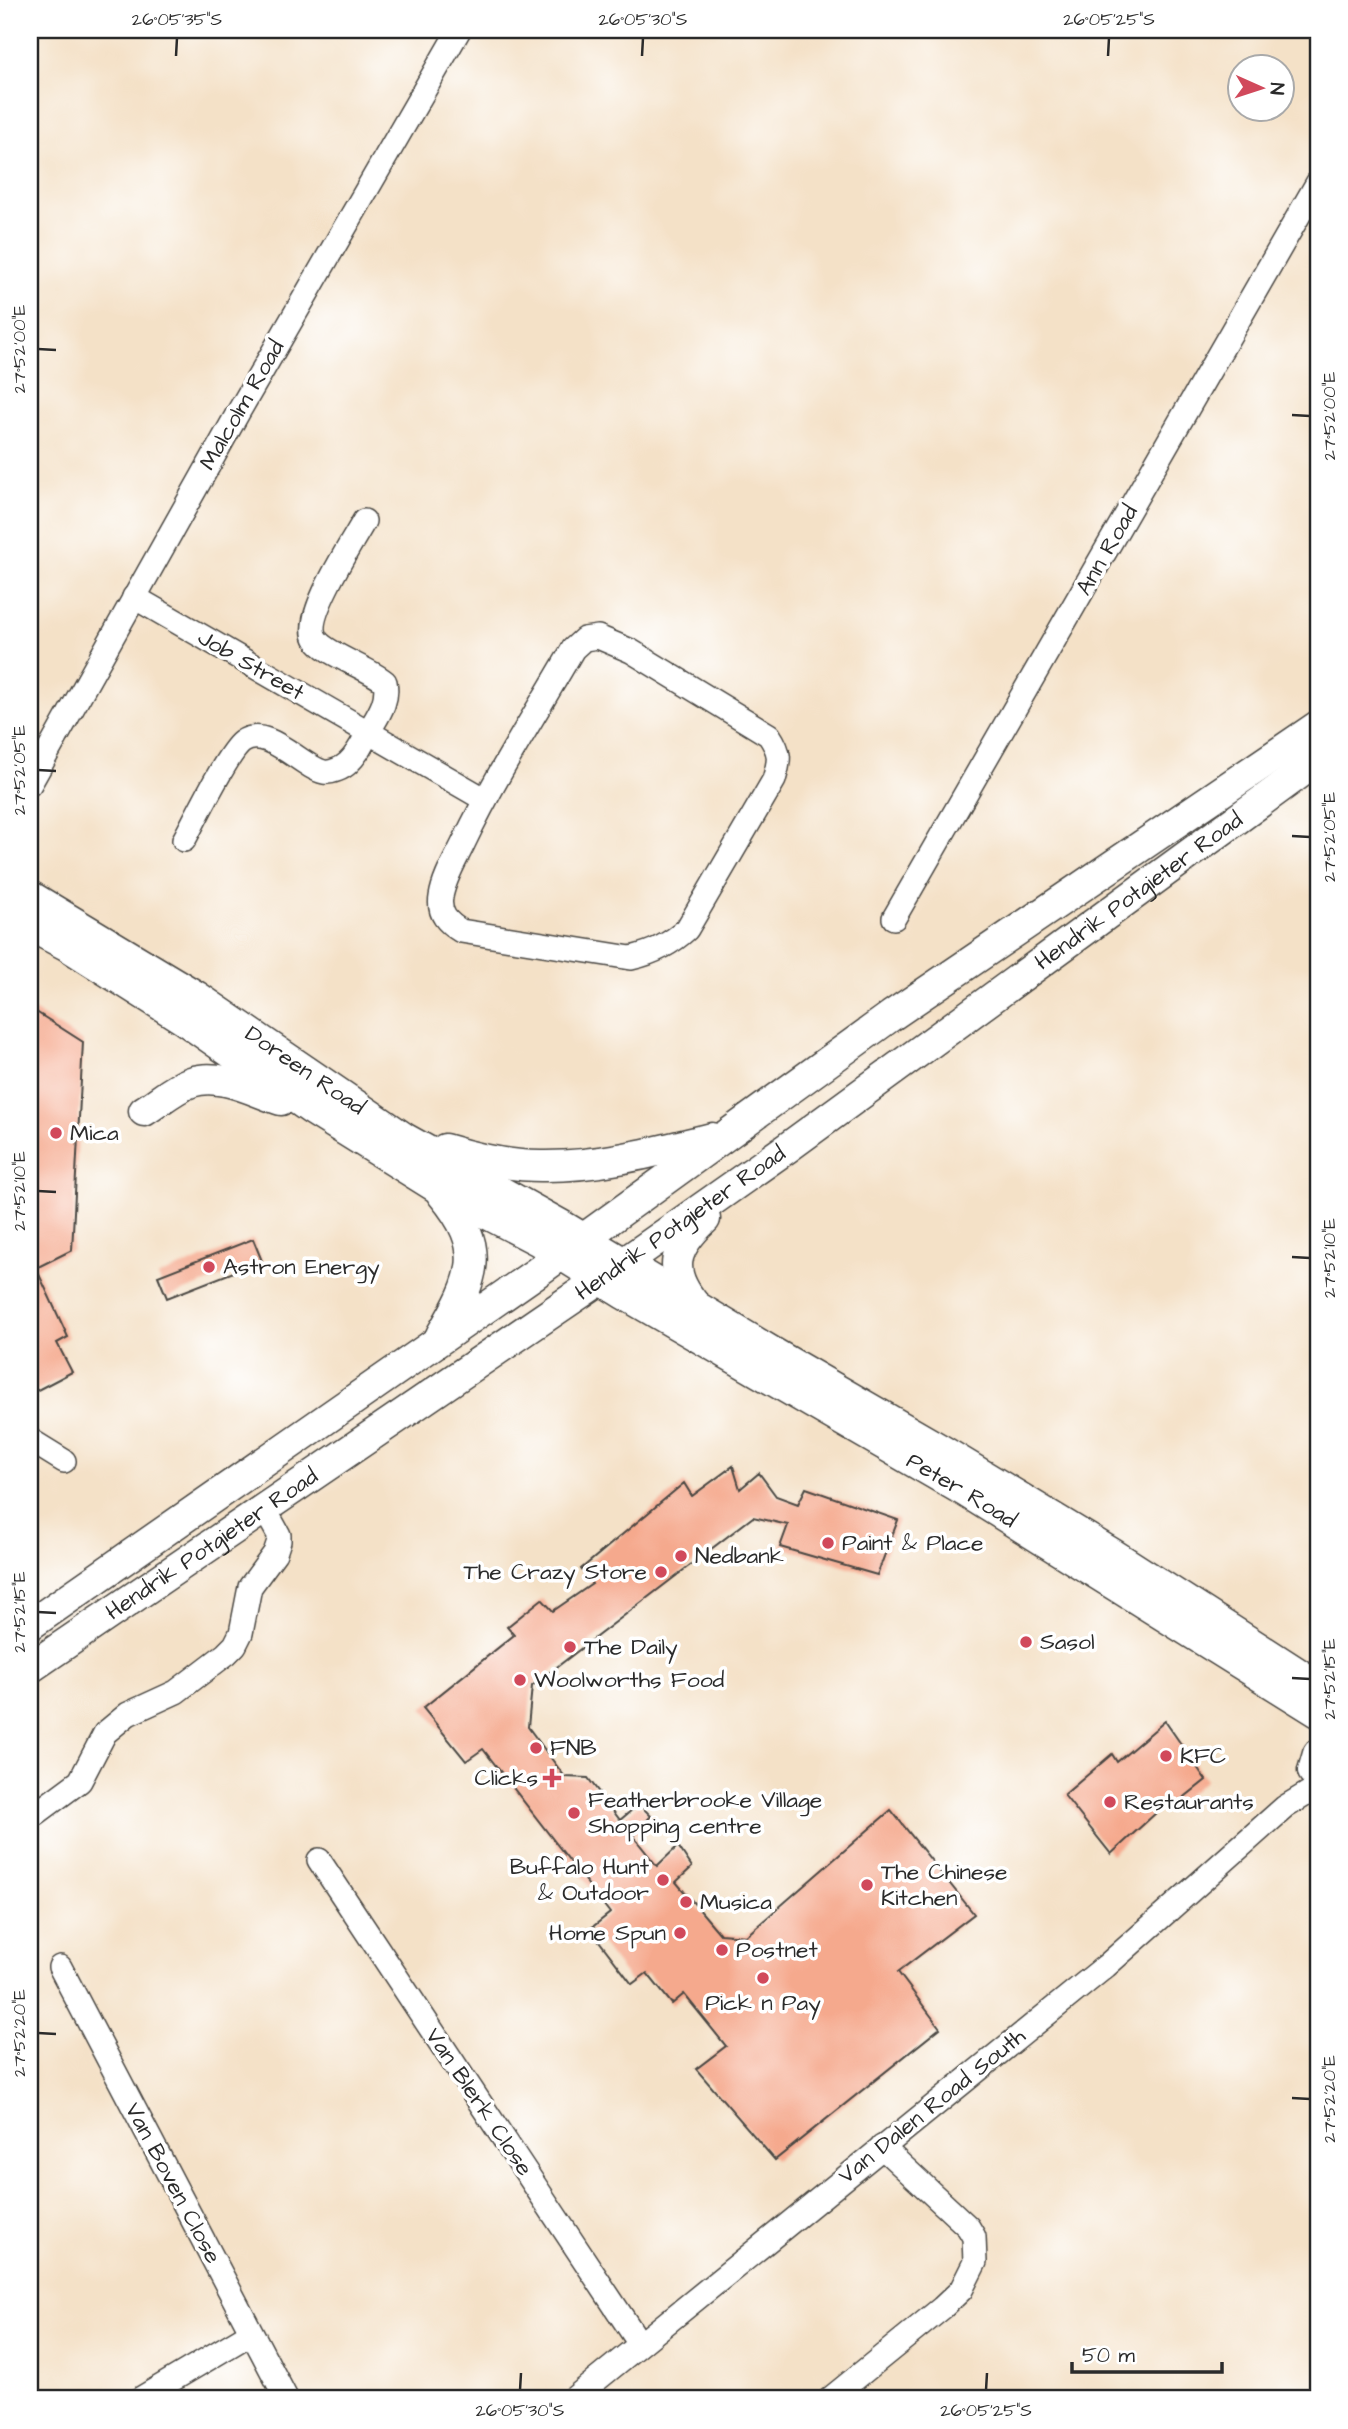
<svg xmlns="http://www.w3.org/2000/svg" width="1348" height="2429" viewBox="0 0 1348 2429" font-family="'Architects Daughter',sans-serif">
<rect width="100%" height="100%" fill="#fff"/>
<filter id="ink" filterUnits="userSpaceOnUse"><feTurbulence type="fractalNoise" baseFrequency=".0143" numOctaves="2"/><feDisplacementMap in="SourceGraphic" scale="14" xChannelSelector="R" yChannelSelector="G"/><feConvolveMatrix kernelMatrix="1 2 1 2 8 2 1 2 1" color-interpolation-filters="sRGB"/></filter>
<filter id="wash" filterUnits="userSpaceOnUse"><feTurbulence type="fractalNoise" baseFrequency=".00686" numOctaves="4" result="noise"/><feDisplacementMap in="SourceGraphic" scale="28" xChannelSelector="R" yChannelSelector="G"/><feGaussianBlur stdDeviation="1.57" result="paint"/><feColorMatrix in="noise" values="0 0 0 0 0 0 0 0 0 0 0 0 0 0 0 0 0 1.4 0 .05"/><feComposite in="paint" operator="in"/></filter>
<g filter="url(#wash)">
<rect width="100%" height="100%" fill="#f4e1c7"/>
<g id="blocks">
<g fill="#f5a98d">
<path d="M30 1008 83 1042 72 1250 36 1268 68 1337 57 1343 72 1372 30 1394Z"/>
<path d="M253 1239 262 1261 167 1298 158 1276Z"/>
<path d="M733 1466 740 1489 759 1473 776 1496 798 1504 806 1488 898 1520 877 1575 780 1547 788 1525 753 1517 532 1686 528 1727 565 1777 588 1778 620 1820 639 1804 651 1816 633 1836 657 1866 678 1846 692 1867 676 1882 720 1934 746 1936 891 1810 974 1914 898 1972 940 2028 775 2160 696 2069 726 2046 684 1994 672 2004 647 1973 632 1984 590 1929 610 1913 483 1749 466 1761 423 1708 514 1635 507 1627 542 1599 553 1611 592 1584 581 1569 684 1483 692 1496Z"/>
<path d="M1165 1721 1206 1780 1172 1807 1168 1802 1111 1854 1064 1795 1112 1754 1117 1762Z"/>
</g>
</g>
</g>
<g filter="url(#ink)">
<use href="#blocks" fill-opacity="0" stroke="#494642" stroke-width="2"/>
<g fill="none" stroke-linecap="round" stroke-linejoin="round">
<g stroke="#494642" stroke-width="26">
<g id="minor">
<path d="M134 597 484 799"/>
<path d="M598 637 631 651 769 735C781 753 780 759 774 780L687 929C671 944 653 953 631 958L461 931C448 923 438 914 441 897 444 878 456 859 464 842 496 775 536 713 573 649L584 639Z"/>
<path d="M30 784 239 411 459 30"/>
<path d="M184 840C195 820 227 753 242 742 267 724 301 767 324 772 332 773 343 768 348 763 358 754 363 742 369 731 378 715 389 701 385 682 369 668 325 654 316 639 302 618 352 543 364 521"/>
<path d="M894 918 1318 182"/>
<path d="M30 1440 64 1461"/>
<path d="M30 1818 80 1781 105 1733 128 1714 176 1692 226 1654 235 1645 241 1633 250 1587 275 1553 279 1541V1535L264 1508"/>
<path d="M319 1860 640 2344"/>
<path d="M60 1967 286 2398"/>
<path d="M140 2399 251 2333"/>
<path d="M573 2399 1106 1966 1285 1807 1318 1787"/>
<path d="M830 2399 942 2308 961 2290 975 2262 974 2237 968 2227 882 2147"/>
</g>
</g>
<g stroke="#494642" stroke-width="33">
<g id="major">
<path id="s1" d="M30 896 196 996 404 1138 561 1225 777 1355 943 1451 1113 1554 1318 1686"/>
<path id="s2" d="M30 926 68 946 183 1019 311 1109 436 1187 539 1241 624 1294 966 1492 1318 1712"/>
<path d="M144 1111C159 1102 174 1088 191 1082 220 1072 253 1091 281 1100"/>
<path d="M445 1149C478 1159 512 1167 546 1166 603 1166 658 1151 712 1138"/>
<path d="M695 1305C666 1270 674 1248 705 1219"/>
<path d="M441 1335C475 1278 488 1249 442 1194"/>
<path d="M30 1625 536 1273 891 1016 1318 726"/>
<path id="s3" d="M30 1668 601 1279 787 1148 1318 760"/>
<path d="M1313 1771 1318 1754"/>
</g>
</g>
<use href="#minor" stroke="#fff" stroke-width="23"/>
<use href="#major" stroke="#fff" stroke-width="30"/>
</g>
</g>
<path fill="none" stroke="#2b2b2b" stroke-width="2.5" d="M176 56 177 38M642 56 643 38M1108 56 1109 38M38 349 56 350M1292 415 1310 416M38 770 56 771M1292 836 1310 837M38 1191 56 1192M1292 1257 1310 1258M38 1612 56 1613M1292 1678 1310 1679M38 2033 56 2034M1292 2098 1310 2099M520 2390 521 2373M986 2390 987 2373"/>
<g fill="#d1495b" stroke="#fff" stroke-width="2.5">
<circle cx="56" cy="1133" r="7"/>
<circle cx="209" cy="1267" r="7"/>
<circle cx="828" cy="1543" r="7"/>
<circle cx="681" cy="1556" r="7"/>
<circle cx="661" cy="1572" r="7"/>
<circle cx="1026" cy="1642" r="7"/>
<circle cx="570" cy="1647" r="7"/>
<circle cx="520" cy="1680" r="7"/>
<circle cx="536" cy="1748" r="7"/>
<circle cx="1166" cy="1756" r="7"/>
<path d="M548.5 1767.5h7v7h7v7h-7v7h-7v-7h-7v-7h7z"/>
<circle cx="1110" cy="1802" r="7"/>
<circle cx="574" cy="1813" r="7"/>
<circle cx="663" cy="1880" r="7"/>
<circle cx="867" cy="1885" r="7"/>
<circle cx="686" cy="1902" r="7"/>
<circle cx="680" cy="1933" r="7"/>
<circle cx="722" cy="1950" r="7"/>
<circle cx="763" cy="1978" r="7"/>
</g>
<g text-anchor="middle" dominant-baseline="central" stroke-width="7" stroke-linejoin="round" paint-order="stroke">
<g font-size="23" fill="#2b2b2b" stroke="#fff">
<text transform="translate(242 405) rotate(-60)">Malcolm Road</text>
<text transform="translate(1107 550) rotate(-60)">Ann Road</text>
<text transform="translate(251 665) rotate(30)">Job Street</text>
<text stroke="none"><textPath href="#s3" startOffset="1354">Hendrik Potgieter Road</textPath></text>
<text stroke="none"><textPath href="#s1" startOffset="326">Doreen Road</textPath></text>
<text stroke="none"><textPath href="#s3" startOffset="788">Hendrik Potgieter Road</textPath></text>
<text stroke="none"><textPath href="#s2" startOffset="1090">Peter Road</textPath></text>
<text stroke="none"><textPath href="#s3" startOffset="220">Hendrik Potgieter Road</textPath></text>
<text transform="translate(479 2102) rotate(56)">Van Blerk Close</text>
<text transform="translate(932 2106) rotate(-39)">Van Dalen Road South</text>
<text transform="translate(173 2183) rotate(62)">Van Boven Close</text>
</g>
<g font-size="23" fill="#2b2b2b" stroke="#fff" text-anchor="start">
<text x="70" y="1133">Mica</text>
<text x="223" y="1267">Astron Energy</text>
<text x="842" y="1543">Paint &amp; Place</text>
<text x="695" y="1556">Nedbank</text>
<text x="647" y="1572" text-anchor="end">The Crazy Store</text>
<text x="1040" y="1642">Sasol</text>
<text x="584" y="1647">The Daily</text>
<text x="534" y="1680">Woolworths Food</text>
<text x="550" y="1748">FNB</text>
<text x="1180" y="1756">KFC</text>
<text x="538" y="1778" text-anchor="end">Clicks</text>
<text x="588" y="1800">Featherbrooke Village<tspan x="588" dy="26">Shopping centre</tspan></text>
<text x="1124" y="1802">Restaurants</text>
<text x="649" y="1867" text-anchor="end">Buffalo Hunt<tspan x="649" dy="26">&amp; Outdoor</tspan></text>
<text x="881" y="1872">The Chinese<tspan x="881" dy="26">Kitchen</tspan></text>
<text x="700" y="1902">Musica</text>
<text x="666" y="1933" text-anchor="end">Home Spun</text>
<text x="736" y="1950">Postnet</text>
<text x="763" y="2003" text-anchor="middle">Pick n Pay</text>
</g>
</g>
<rect width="1348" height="2429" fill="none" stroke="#fff" stroke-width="77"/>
<g transform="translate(1261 88) rotate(93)"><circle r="33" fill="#ffffff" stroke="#aaaaaa" stroke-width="2"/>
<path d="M0-5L12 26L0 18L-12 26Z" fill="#d1495b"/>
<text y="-10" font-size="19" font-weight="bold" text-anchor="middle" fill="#2b2b2b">N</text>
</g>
<path d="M1072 2362v10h150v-10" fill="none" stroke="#2b2b2b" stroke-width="3.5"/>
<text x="1082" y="2362" font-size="21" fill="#2b2b2b" stroke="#ffffff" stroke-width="5" paint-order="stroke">50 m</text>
<rect x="38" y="38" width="1272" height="2352" fill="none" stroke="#2b2b2b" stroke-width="2.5"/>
<g font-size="18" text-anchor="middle" fill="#2b2b2b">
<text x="177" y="25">26°05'35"S</text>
<text x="643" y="25">26°05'30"S</text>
<text x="1109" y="25">26°05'25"S</text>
<text transform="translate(19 349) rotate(-90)" y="6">27°52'00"E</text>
<text transform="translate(1329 416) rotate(-90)" y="6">27°52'00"E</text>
<text transform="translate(19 770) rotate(-90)" y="6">27°52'05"E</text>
<text transform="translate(1329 837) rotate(-90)" y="6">27°52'05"E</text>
<text transform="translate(19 1191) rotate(-90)" y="6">27°52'10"E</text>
<text transform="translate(1329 1258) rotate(-90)" y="6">27°52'10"E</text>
<text transform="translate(19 1612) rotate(-90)" y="6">27°52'15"E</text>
<text transform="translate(1329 1679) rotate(-90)" y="6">27°52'15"E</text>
<text transform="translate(19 2033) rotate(-90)" y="6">27°52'20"E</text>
<text transform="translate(1329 2099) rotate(-90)" y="6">27°52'20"E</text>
<text x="520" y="2416">26°05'30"S</text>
<text x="986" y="2416">26°05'25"S</text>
</g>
</svg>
